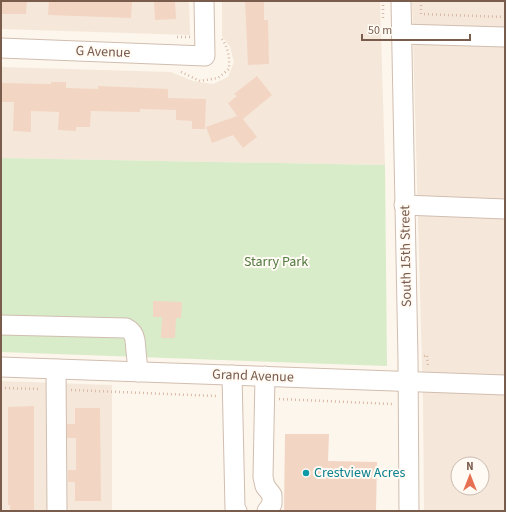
<svg xmlns="http://www.w3.org/2000/svg" width="506" height="512" viewBox="0 0 506 512" font-family="'Source Sans 3',sans-serif">
<rect width="100%" height="100%" fill="#fdf6ec"/>
<g fill="#f5e8da" fill-rule="evenodd">
<path d="M1 1H189L190 35 1 29Z"/>
<path d="M222 1H380L385 165 1 158V67L171 72 193 81 213 84 228 77 234 62 230 47 222 36Z"/>
<path d="M412 1H505V511H424L423 402ZM458 464H482V488H458Z"/>
<path d="M1 381 112 385V511H1Z"/>
</g>
<path fill="#d8ecc9" d="M1 158 385 165 387 366 1 352Z"/>
<g fill="#f3d5c3">
<path d="M2 1H27L26 14H1Z"/>
<path d="M49 1H132L131 18 48 15Z"/>
<path d="M154 1H175L176 19 155 20Z"/>
<path d="M245 1H264V20H268L269 64 248 65Z"/>
<path d="M257 76 272 95 243 119 257 137 243 148 233 135 212 143 206 127 237 116 228 103 237 96 234 94Z"/>
<path d="M51 82H66V88L98 89V86L168 89V98L206 99 205 129H192V121L176 120V110L140 109V112L91 111 90 127H76V131L58 130 59 112 31 111V132L13 131 14 102H1V83L51 84Z"/>
<path d="M153 301 182 302 181 318H176L175 338H161L162 317H153Z"/>
<path d="M34 406V511H10V505H8V407Z"/>
<path d="M75 408H100L101 501H75V482H68V470H76V438H67V424H75Z"/>
<path d="M285 434H329L328 461 377 462 376 511H284Z"/>
</g>
<g fill="none" stroke-linecap="round" stroke-linejoin="round">
<g stroke="#d1beb0" stroke-width="21">
<g id="minor">
<path d="M401 1 408 359 409 511"/>
<path d="M401 34 505 37"/>
<path d="M1 48 205 56 204 1"/>
<path d="M404 205 505 209"/>
<path d="M1 325 126 328C132 331 134 334 135 340L138 372"/>
<path d="M1 367 505 385"/>
<path d="M56 369 57 511"/>
<path d="M232 375 235 508 237 511"/>
<path d="M265 376 263 477 265 486 272 495V504L267 511"/>
</g>
</g>
<g stroke="#d9b8a5" stroke-width="2.5" stroke-dasharray="1 3" stroke-linecap="butt">
<path d="M383 1V20"/>
<path d="M421 1V14L505 17"/>
<path d="M177 37H190"/>
<path d="M181 72 200 81 218 78 229 69C230 57 228 48 222 39"/>
<path d="M424 356 427 355 428 367"/>
<path d="M1 388 40 389"/>
<path d="M71 390 216 396"/>
<path d="M279 399 392 404"/>
</g>
<use href="#minor" stroke="#fff" stroke-width="19"/>
</g>
<circle fill="#0f9aa8" stroke="#fffaf3" stroke-width="1.5" cx="306" cy="473" r="4"/>
<g text-anchor="middle" dominant-baseline="central" stroke-width="4" stroke-linejoin="round" paint-order="stroke">
<g font-size="14" fill="#7a5c4d" stroke="#fffaf3">
<text transform="translate(103 52) rotate(2)">G Avenue</text>
<text transform="translate(406 256) rotate(-91)">South 15th Street</text>
<text transform="translate(253 376) rotate(2)">Grand Avenue</text>
</g>
<g font-size="14" fill="#537a41" stroke="#fffaf3">
<text x="276" y="262">Starry Park</text>
</g>
<g font-size="14" fill="#0d838f" stroke="#fffaf3" text-anchor="start">
<text x="314" y="473">Crestview Acres</text>
</g>
</g>
<rect width="506" height="512" fill="none" stroke="#7a5c4d" stroke-width="4"/>
<g transform="translate(470 476)"><circle r="19" fill="#fffaf3" stroke="#cabbb1"/>
<path d="M0-3L7 15L0 10L-7 15Z" fill="#e76f51"/>
<text y="-6" font-size="11" font-weight="bold" text-anchor="middle" fill="#7a5c4d">N</text>
</g>
<path d="M362 34v6h108v-6" fill="none" stroke="#7a5c4d" stroke-width="2"/>
<text x="368" y="34" font-size="12" fill="#7a5c4d" stroke="#fffaf3" stroke-width="3" paint-order="stroke">50 m</text>
</svg>
